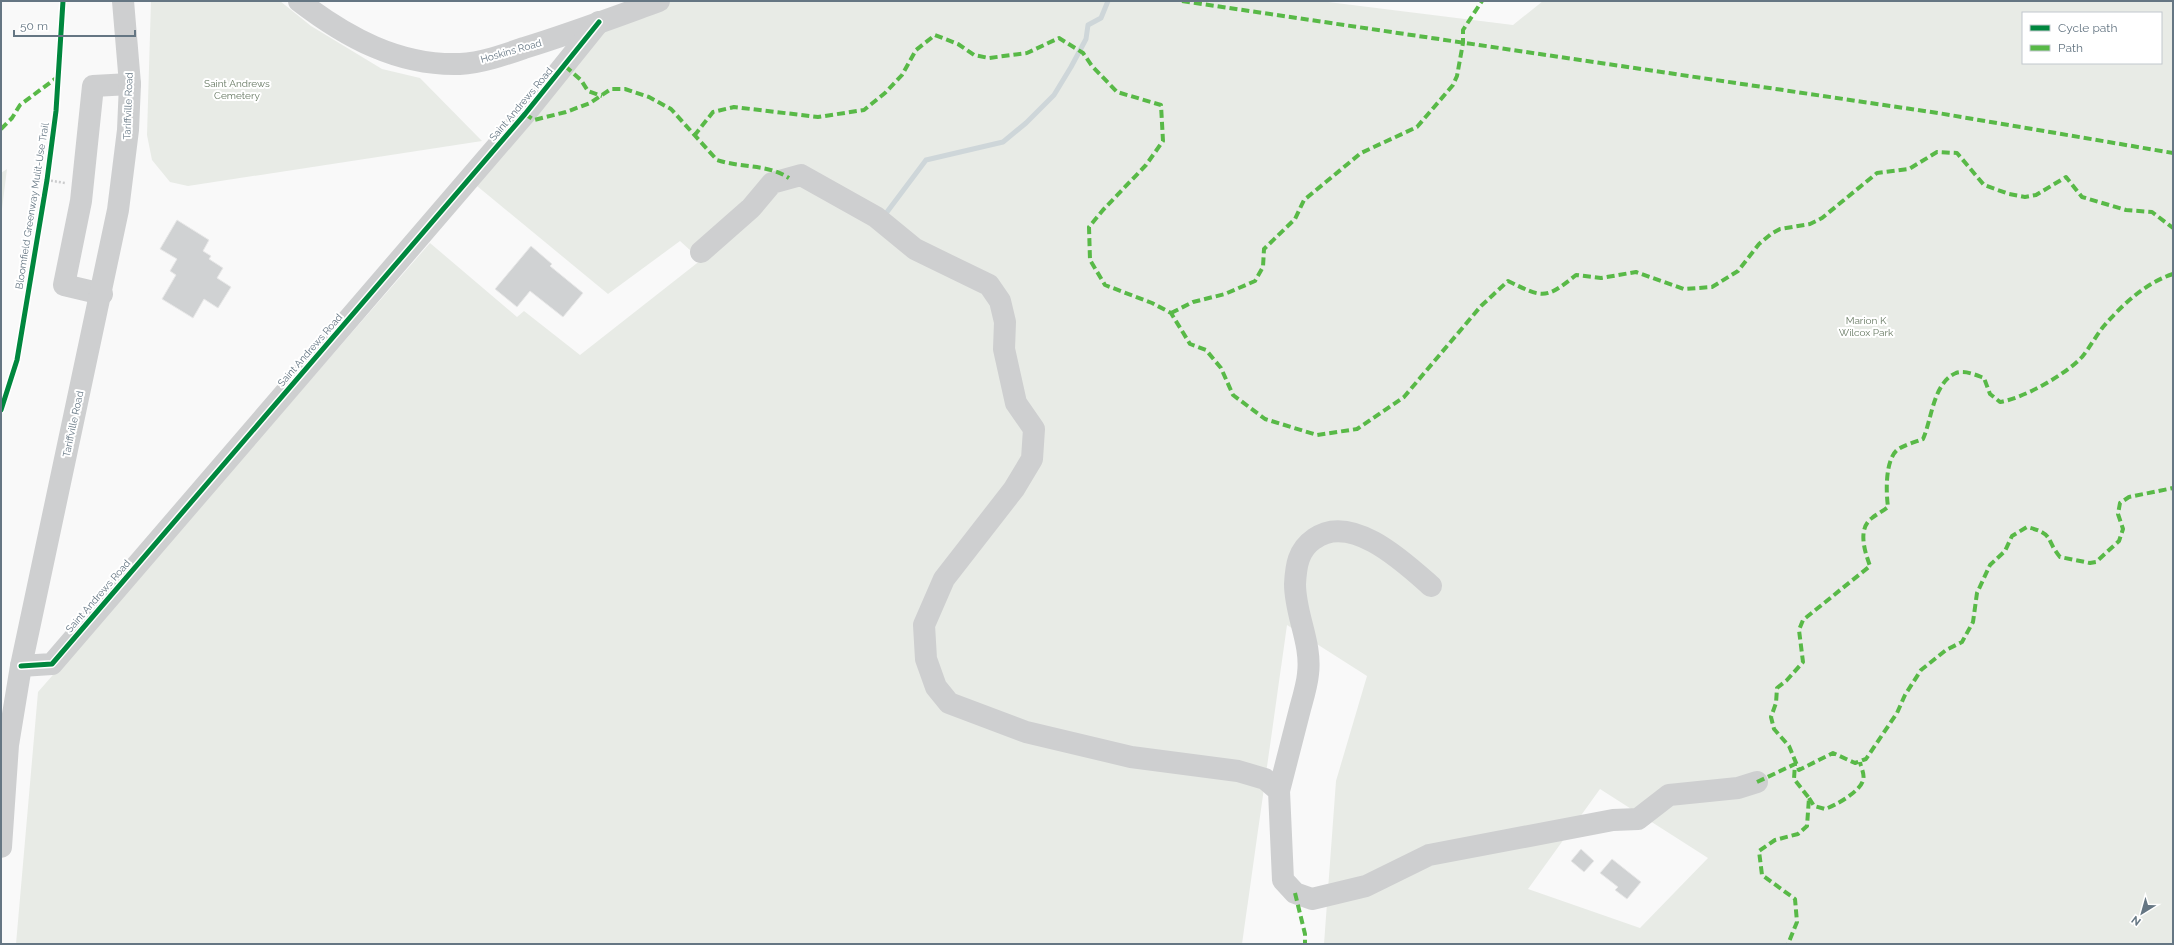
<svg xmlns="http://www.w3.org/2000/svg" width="2174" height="945" viewBox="0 0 2174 945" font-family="Raleway,sans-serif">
<rect width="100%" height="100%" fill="#f9f9f9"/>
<g fill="#e8ebe6" fill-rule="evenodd">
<path d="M151 1H280L311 26 382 69 420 78 482 141 188 186 170 182 152 160 147 135Z"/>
<path d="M659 1H1320L1513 25 1543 1H2173V944H1324L1336 781 1367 676 1287 625 1242 944H16L38 692 430 243 517 317 524 311 580 355 701 260 680 241 608 294 477 186 599 22ZM2023 13H2161V63H2023ZM1600 789 1708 858 1640 928 1528 889Z"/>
<path d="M7 169 1 217V173Z"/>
</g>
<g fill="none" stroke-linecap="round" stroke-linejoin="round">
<path stroke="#ced6d9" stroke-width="5" d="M887 212 926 160 1003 142 1026 123 1054 95 1071 67 1086 39 1088 25 1101 18 1108 1"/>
</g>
<g fill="#d0d2d3" stroke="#e8e8e8">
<path d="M177 220 209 240 203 251 211 256 209 259 223 268 217 278 231 287 218 308 204 299 193 318 162 299 176 275 170 271 177 259 160 249Z"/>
<path d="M531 246 552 264 550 266 583 293 563 317 530 291 517 307 495 289Z"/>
<path d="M1581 849 1594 861 1584 872 1571 861Z"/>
<path d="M1612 859 1641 882 1627 899 1615 890 1618 887 1600 873Z"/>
</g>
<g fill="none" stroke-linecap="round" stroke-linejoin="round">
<path stroke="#cbcccd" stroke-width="2.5" stroke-dasharray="2 2" stroke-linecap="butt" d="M47 180 65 183"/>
<g stroke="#cecfd0" stroke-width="22">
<path d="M299 1C346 37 398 66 460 64 481 63 504 55 524 48 570 34 615 17 659 1"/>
<path d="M701 252 751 208 772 183 801 175 876 217 915 249 989 285 1000 301 1005 322 1004 349 1016 403 1034 429 1032 459 1014 489 944 579 924 625 926 659 936 687 949 703 1026 732 1131 757 1238 771 1265 779 1279 791 1283 880 1295 893 1312 899 1366 886 1429 855 1613 820 1638 819 1669 795 1738 788 1757 782"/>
<path d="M102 294 64 285 81 201 93 86 130 84"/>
<path d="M21 666 52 664 525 114 599 22"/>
<path d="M1279 791C1286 764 1293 737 1300 709 1303 698 1307 685 1308 674 1312 643 1295 615 1295 584 1296 566 1298 550 1314 539 1351 512 1404 562 1431 586"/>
<path d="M1 847 8 745 21 666 118 210 128 130 130 84 123 1"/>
</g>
<g stroke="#58b947" stroke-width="4" stroke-dasharray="8 4" stroke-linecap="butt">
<path d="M1182 1 1938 113 2173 153"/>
<path d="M565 66 581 80 588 91 602 96"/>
<path d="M525 114 534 120 566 112 590 103 611 89H625L649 97 671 109 717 160C741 168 768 164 789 178"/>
<path d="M1 129 12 118 20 105 59 76"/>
<path d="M694 136 713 112 734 107 818 117 864 110 885 93 902 75 916 50 935 35 958 44 974 55 989 58 1027 53 1059 38 1083 53 1092 66 1117 92 1161 105 1163 141 1146 165 1103 210 1089 227 1090 260 1105 285 1152 303 1171 313 1190 344 1206 350 1221 368 1233 395 1265 419 1317 435 1357 429 1404 397 1481 306 1508 281C1543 298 1545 300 1576 275L1601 278 1636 272 1684 289 1712 287 1738 271 1759 244 1771 234 1780 229 1810 224 1822 218 1877 173 1909 169 1937 152 1957 153 1984 185 2009 194 2025 197 2036 195 2066 177 2082 197 2126 210 2152 212 2173 228"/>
<path d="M2173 274C2145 283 2122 305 2103 327 2096 336 2090 347 2082 357 2065 375 2024 398 2000 402L1990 394 1984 378C1976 375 1965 370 1956 373 1933 383 1932 419 1923 439 1915 442 1904 445 1897 450 1885 461 1886 492 1888 507 1883 511 1877 514 1872 518 1857 529 1865 552 1870 566L1803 620 1799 630 1803 662 1787 680 1777 688 1776 703 1771 717 1774 729 1789 746 1799 770 1833 753 1855 763 1866 759 1897 713 1905 695 1921 670 1946 650 1962 642 1973 622 1977 593 1990 565 2005 551 2012 536 2027 527C2055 534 2045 539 2060 557L2090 563 2096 562 2119 541 2123 529 2118 514 2120 503 2129 497 2173 488"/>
<path d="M1171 313 1193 302 1225 294 1255 281 1263 267 1264 249 1295 219 1304 200 1361 153 1417 127 1453 85 1457 76 1463 43V30L1482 1"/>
<path d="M1757 782 1795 764 1794 779 1809 798 1807 826 1798 834 1775 840 1759 851 1762 875 1795 899 1797 922 1788 944"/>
<path d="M1809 798 1814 806 1825 809C1835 806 1861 791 1863 780 1865 774 1861 768 1860 762"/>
<path d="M1295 893 1305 934V944"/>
</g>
<g stroke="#fff" stroke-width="8">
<g id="cycleway">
<path d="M1 410 17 360 47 180 56 111 63 1"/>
<path d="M21 666 52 664 525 114 599 22"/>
</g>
</g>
<use href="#cycleway" stroke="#00873e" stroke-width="5"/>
</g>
<g text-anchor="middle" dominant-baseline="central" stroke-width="4" stroke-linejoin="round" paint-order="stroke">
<g font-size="10" fill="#657683" stroke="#fff">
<text transform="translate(511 51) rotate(-16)">Hoskins Road</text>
<text transform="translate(521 104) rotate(-50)">Saint Andrews Road</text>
<text transform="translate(128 106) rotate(-88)">Tariffville Road</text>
<text transform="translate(32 206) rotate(-81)">Bloomfield Greenway Mulit-Use Trail</text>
<text transform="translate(310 350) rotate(-49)">Saint Andrews Road</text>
<text transform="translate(73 424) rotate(-78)">Tariffville Road</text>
<text transform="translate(98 596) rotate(-49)">Saint Andrews Road</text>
</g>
<g font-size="10" fill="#687a64" stroke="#fff">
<text x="237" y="83">Saint Andrews<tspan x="237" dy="12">Cemetery</tspan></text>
<text x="1866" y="320">Marion K<tspan x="1866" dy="12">Wilcox Park</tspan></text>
</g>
</g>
<rect width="2174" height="945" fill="none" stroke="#657683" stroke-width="4"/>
<rect x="2022" y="12" width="140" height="52" fill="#ffffff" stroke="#c1c8cd"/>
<rect x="2030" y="25" width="20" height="6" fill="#00873e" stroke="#c1c8cd"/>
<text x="2058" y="32" font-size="12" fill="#657683">Cycle path</text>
<rect x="2030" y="45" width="20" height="6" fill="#58b947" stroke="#c1c8cd"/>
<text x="2058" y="52" font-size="12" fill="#657683">Path</text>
<g transform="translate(2142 913) rotate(217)" stroke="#ffffff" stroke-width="3" paint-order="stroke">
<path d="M0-3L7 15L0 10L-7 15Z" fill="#657683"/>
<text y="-6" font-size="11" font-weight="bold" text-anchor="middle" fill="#657683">N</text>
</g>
<path d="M14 30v6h121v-6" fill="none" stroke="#657683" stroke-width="2"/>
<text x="20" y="30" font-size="12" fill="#657683" stroke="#ffffff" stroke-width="3" paint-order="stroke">50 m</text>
</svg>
